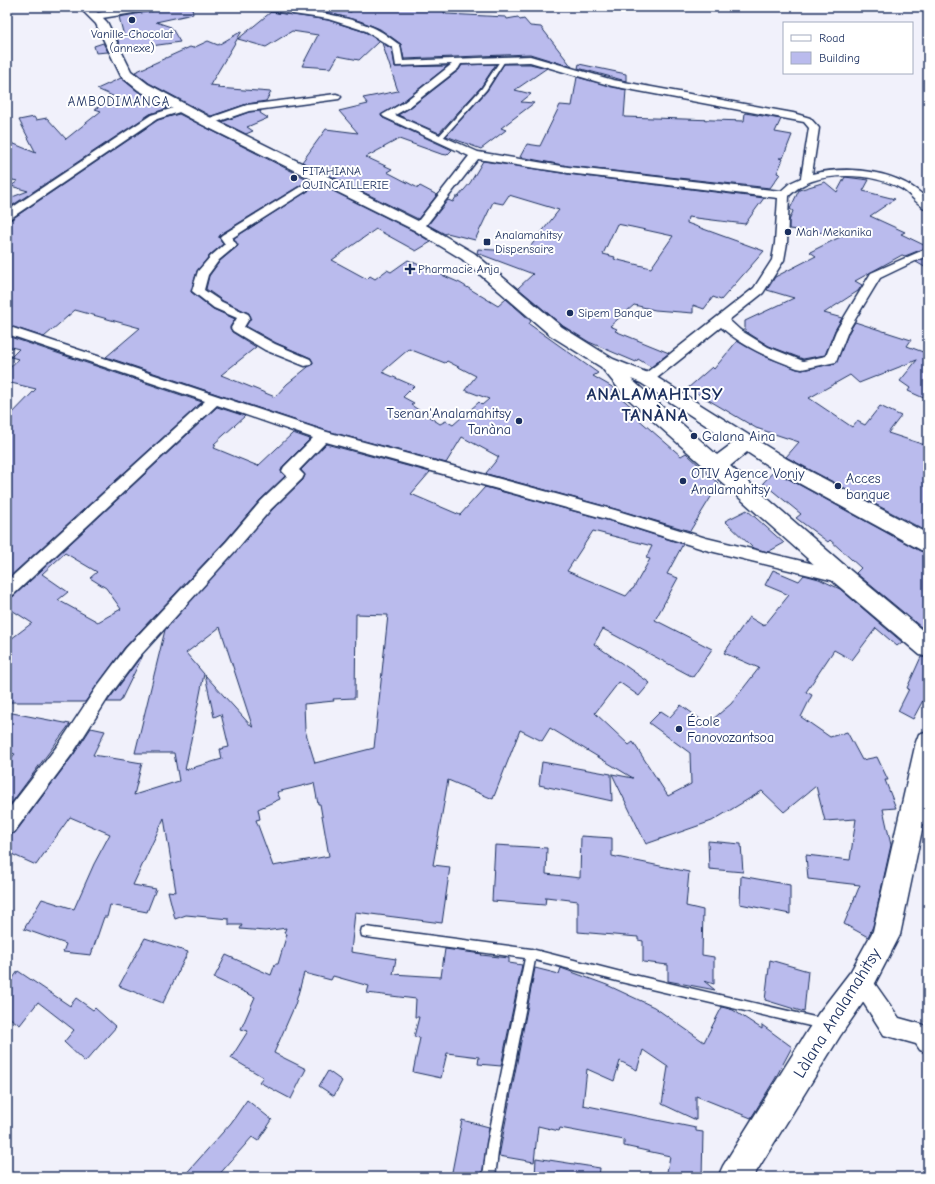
<svg xmlns="http://www.w3.org/2000/svg" width="935" height="1184" viewBox="0 0 935 1184" font-family="'Comic Neue',sans-serif">
<rect width="100%" height="100%" fill="#f1f1fb"/>
<filter id="ink" filterUnits="userSpaceOnUse"><feTurbulence type="fractalNoise" baseFrequency=".025" numOctaves="2"/><feDisplacementMap in="SourceGraphic" scale="8" xChannelSelector="R" yChannelSelector="G"/><feConvolveMatrix kernelMatrix="1 2 1 2 8 2 1 2 1" color-interpolation-filters="sRGB"/></filter>
<g filter="url(#ink)">
<g fill="#babbed" stroke="#1b2f5e" fill-rule="evenodd">
<path d="M157 7H192L193 14 156 22 171 27 180 42 122 50 117 38 124 36 119 17 152 11Z"/>
<path d="M354 7H445L444 13H446V14L506 17 507 19 518 17 520 20 524 19 530 26 541 27 572 67 530 54 404 59 401 44 380 29 360 21 325 12 330 8 351 12Z"/>
<path d="M271 12 328 20 365 32 379 41 359 60 338 56 331 68 302 66 318 35 292 31 266 47 238 39Z"/>
<path d="M242 31 210 85 219 86 217 88 271 92 266 101 247 104 211 116 149 83 135 72 190 47 193 48 208 41 218 45Z"/>
<path d="M103 43 108 52 96 53 94 46Z"/>
<path d="M382 43 392 49 395 67 448 66 402 102 381 115 383 118 452 150 447 155 441 154 399 139 366 157 392 169 387 172 418 188 420 186 437 195 418 219 302 162 326 129 358 133 339 111 368 104 363 98 398 91Z"/>
<path d="M496 64 481 87 439 133 398 115 410 108 459 70 462 65Z"/>
<path d="M504 64H530L547 68 515 90 531 94 521 102 534 103 501 128 506 130 481 149 446 136 487 91Z"/>
<path d="M579 64 626 74V81L578 68Z"/>
<path d="M577 77 626 90 624 117 744 121 745 113 781 119 775 132 792 135 783 158H779L783 159 777 173 780 174 770 188 568 166 520 157 527 144 540 146 560 105 572 106Z"/>
<path d="M121 78 137 91 168 108 150 114 7 209V199L28 191 11 186 18 181 7 179V141L36 153 19 120 34 117 36 120 47 118 66 139 101 111 95 109 115 97 97 89Z"/>
<path d="M261 111 260 113 268 118 247 127 253 131 246 134 222 122 249 112Z"/>
<path d="M179 114 309 180 221 234 219 237 223 244 210 255 197 271 191 292 213 309 235 319 230 327 232 332 256 347 221 375 275 397 287 384 313 363 311 358 276 343 246 326 251 318 249 313 223 301 206 289 209 276 220 261 238 246 234 238 319 184 413 231 431 242 416 251 376 229 332 260 367 279 370 276 375 279 387 270 391 272 408 260 460 283 498 306 506 299 531 321 529 324 598 373 593 376 614 388 612 390 633 408 629 411 681 456 686 453 719 484 690 531 615 509 487 474 486 473 499 457 462 437 446 463 327 431 106 357 140 328 75 310 44 337 7 325V220L12 219 158 120ZM409 349 445 363 447 361 476 376 465 390 489 399 482 405 479 402 453 425 446 421 440 424 411 405 414 403 403 397 414 386 382 372Z"/>
<path d="M483 161 568 174 764 198 745 224 688 217 687 223 764 251 721 300 713 297 704 309 693 305V313L655 310 634 305 610 326 617 329 615 331 669 353 651 367 638 359 636 362 589 342 563 326 518 288 533 274 477 253 478 249 526 252 559 210 509 195 503 204 493 202 475 240 447 233 445 234 428 225 448 200 453 202 456 197H458L470 183ZM617 224 632 227 673 236 651 268 614 259 615 257 603 254Z"/>
<path d="M845 177 869 180 863 191 895 199 870 216 905 232 901 234 928 247 905 256 902 255 855 281 862 285 858 291 824 313 842 318 835 330 825 355 803 359 769 346 745 331V321L794 298 767 290 775 277 816 256 810 252 844 235 789 229V221L793 211 790 209 799 190 825 182 837 192Z"/>
<path d="M928 257V269L916 262Z"/>
<path d="M855 322 911 340 907 346 923 352 928 346V400L908 391 910 388 900 381 917 360 859 383 850 375 809 398 852 427 857 421 865 425 880 406 901 416 888 433 928 446V532L786 457 799 442 756 428 688 388 712 367 714 369 737 341 766 357 797 369 802 370 836 363 849 332Z"/>
<path d="M7 336 202 402 7 579V419L36 389 7 382V371L18 359 11 357 19 349 7 346Z"/>
<path d="M217 407 245 416 214 444 216 445 214 448 258 466 293 433 310 439 283 466 281 471 285 476 260 500 226 540 125 647 85 702H7V642L32 623 7 607V598L14 596ZM65 553 97 572 90 578 106 588 121 609 98 622 58 600 68 592 42 574Z"/>
<path d="M326 444 430 472 411 494 460 515 485 487 614 522 683 544 667 574 678 578 655 620 712 649 693 677 603 629 594 644 650 683 639 696 619 682 595 713 629 745 633 742 668 796 691 784 690 753 649 723 661 711 670 717 681 705 707 724 731 704 759 668 724 653 749 617 764 626 789 595 765 585 773 570 799 581 804 575 819 579 840 589 902 642 897 646 876 628 852 660 834 650 806 692 812 695 801 717 830 737 847 732 862 760 877 757 888 780H885L896 808 883 809 891 845 873 926 868 937 844 924 860 885 808 879 806 855 850 860 856 819 825 821 816 786 784 812 762 791 712 821 646 844 612 774 633 778 550 728 542 741 520 730 493 799 448 780 433 865 450 867 442 923 355 912 351 952 396 959 393 974 441 977 445 949 482 954 481 955 509 958V963L522 965 501 1066 478 1064 479 1057 447 1053 441 1078 413 1072 420 1038 414 1037 419 1017H415L416 999 367 993 369 986 333 976 331 980 304 973 295 1005 274 1053 306 1069 291 1099 259 1082 263 1077 231 1058 248 1031 241 1029 255 997 214 978 226 955 271 975 275 964H278L287 934 284 933 286 928 265 931 240 929 242 925H229V919L186 915 175 919 168 891 176 892 164 818 133 885 156 889 147 912 110 905 107 917H104L91 955 63 952 66 944 24 929 42 899 74 909 94 864 110 834 70 817 36 865 7 852V836L15 833 74 754 91 728 105 731 93 755 142 763 134 795 179 781 174 753H135L165 630 272 510 303 480 305 475 301 470ZM593 531 652 546 646 558 650 559 633 589H632L626 596 567 571ZM356 614 388 615 374 748 315 763 305 730 304 704 334 701 333 699 355 698ZM220 627 253 728 205 675 214 717 221 714 229 747 220 749 222 759 185 770 204 674 186 653ZM314 783 318 804H320L329 856 273 866 256 820 260 819 258 809 280 799 277 792Z"/>
<path d="M774 471 920 551 928 553V621L921 627 856 573 861 568 830 540 828 542 796 518 801 514 763 483Z"/>
<path d="M747 510 784 543 768 552 753 548 725 521Z"/>
<path d="M143 655 120 702H107L139 659Z"/>
<path d="M921 657 928 658V691L913 719 898 711 909 689 907 688Z"/>
<path d="M7 712 70 724 7 809V763L15 754 7 752Z"/>
<path d="M542 762 611 774 612 801 539 785Z"/>
<path d="M581 836 612 838V856L689 872 686 906 703 910 702 955 714 957V984L704 981 715 990 668 981V965L643 962V941L638 940V937L578 932V901L546 897 545 905 492 901 495 845 547 848 546 874 580 878Z"/>
<path d="M708 841 741 844 743 872 709 869Z"/>
<path d="M741 876 790 885V914L740 904Z"/>
<path d="M145 938 188 952 163 1003 119 986Z"/>
<path d="M770 960 808 971 804 1012 765 1000Z"/>
<path d="M535 968 559 974 561 968 607 985 654 1007 704 1042 722 1007 733 1010 762 1029V1025L792 1047 775 1079 751 1118 696 1096V1120L662 1104 668 1067 643 1050 637 1070 620 1061 614 1081 587 1069 583 1105 696 1128V1131L703 1132 702 1177H666L670 1156 624 1146V1140L560 1128 559 1131 538 1126 534 1162 499 1156Z"/>
<path d="M18 971 70 1006 76 998 93 1010 95 1008 116 1027 85 1062 64 1042 74 1030 38 1002 20 1025 7 1016V987Z"/>
<path d="M328 1071 342 1081 334 1096 319 1086Z"/>
<path d="M247 1100 272 1120 258 1141 252 1137 217 1177H183L231 1123Z"/>
<path d="M462 1120 489 1127 482 1177H451Z"/>
<path d="M536 1158 600 1168 599 1177H535Z"/>
</g>
<g fill="none" stroke-linecap="round" stroke-linejoin="round">
<g stroke="#1b2f5e" stroke-width="3">
<g id="lane">
<path d="M502 58 506 59 486 90 442 139H438V137L482 88Z"/>
<path d="M366 927 531 949 621 972 823 1019 827 1020 828 1024 827 1028 823 1029 621 982 535 960 499 1144 495 1177H483L487 1144 525 958 366 937 362 936 361 932 362 928Z"/>
</g>
</g>
<g stroke="#1b2f5e" stroke-width="3">
<g id="street">
<path d="M136 7H156L152 10 96 19 92 16 96 13Z"/>
<path d="M261 7C294 7 341 14 372 27 382 31 391 39 400 45L403 61 530 56 613 80 793 113 810 118 819 128 812 174C850 165 900 170 928 200V210C921 208 910 194 902 189 878 175 839 172 812 181 803 184 796 189 789 196L787 243 784 260 763 293 729 320 740 330 768 347 803 361 826 356 836 331 871 273 928 248V255L880 278 848 331 836 362 802 369 797 368C768 357 745 348 721 327L652 382 647 383 642 382 640 379 642 376 754 288 772 260 775 243 778 198 568 173 478 159 423 229H415L413 227 415 225 469 156 384 117 382 115 403 103 452 64 396 66 393 48 366 31 328 19 265 10ZM530 62 612 86 804 122 809 128 801 178 790 183 781 191 568 167 478 152 395 115 409 107 458 69 461 64Z"/>
<path d="M336 94 339 95 341 97 339 99 249 111 208 125 203 122 204 120 247 105Z"/>
<path d="M183 105 188 108 186 110 157 119 11 218 7 219V211L151 115Z"/>
<path d="M321 174 325 175 326 177 325 179 232 238 237 245 219 260 208 275 204 290 222 302 248 314 250 317 244 327 275 344 310 359 312 362 310 365 305 366 265 350 233 331 231 328 237 318 214 308 192 291 198 271 211 256 225 244 220 237 222 235Z"/>
<path d="M7 326 327 432 615 510 706 538 843 571 849 573 851 577 849 581 843 583 706 550 614 521 326 442 299 470 304 475 302 479 271 509 237 549 138 658 108 698 73 753 14 832 7 835V811L61 741 96 688 126 648 227 541 261 501 287 476 282 471 284 467 313 438 217 405 13 595 7 597V581L205 401 7 334Z"/>
<path d="M861 970 868 974 899 1018 928 1026V1053L920 1050 916 1044 884 1035 854 988 850 981 854 974Z"/>
</g>
</g>
<g stroke="#1b2f5e" stroke-width="3">
<g id="secondary">
<path d="M79 7H92L107 22 131 71 148 84 213 119 424 224 474 253 562 327 613 359 653 375 787 459 928 534V552L921 550 773 469 747 452 730 466 851 571 928 635V657L920 655 835 583 624 395 601 367 550 335 462 259 414 230 203 125 138 90 121 76 96 24ZM631 379 641 383 733 443 717 455Z"/>
<path d="M928 731V801L900 935 871 991 840 1036 753 1177H718L723 1166 818 1014 851 971 873 931 916 742 919 734Z"/>
</g>
</g>
<use href="#lane" fill="#fff" fill-rule="evenodd"/>
<use href="#street" fill="#fff" fill-rule="evenodd"/>
<use href="#secondary" fill="#fff" fill-rule="evenodd"/>
</g>
</g>
<g fill="#1b2f5e" stroke="#fff" stroke-width="1.5">
<circle cx="132" cy="20" r="4"/>
<circle cx="294" cy="178" r="4"/>
<circle cx="788" cy="232" r="4"/>
<rect x="483" y="238" width="8" height="8" rx="2"/>
<path d="M408 263h4v4h4v4h-4v4h-4v-4h-4v-4h4z"/>
<circle cx="570" cy="313" r="4"/>
<circle cx="519" cy="421" r="4"/>
<circle cx="694" cy="436" r="4"/>
<circle cx="683" cy="481" r="4"/>
<circle cx="838" cy="486" r="4"/>
<circle cx="679" cy="729" r="4"/>
</g>
<g text-anchor="middle" dominant-baseline="central" stroke-width="4" stroke-linejoin="round" paint-order="stroke">
<g font-size="12" fill="#1b2f5e" stroke="#fff" text-anchor="start">
<text x="132" y="34" text-anchor="middle">Vanille-Chocolat<tspan x="132" dy="14">(annexe)</tspan></text>
<text x="302" y="171">FITAHIANA<tspan x="302" dy="14">QUINCAILLERIE</tspan></text>
<text x="796" y="232">Mah Mekanika</text>
<text x="495" y="235">Analamahitsy<tspan x="495" dy="14">Dispensaire</tspan></text>
<text x="418" y="269">Pharmacie Anja</text>
<text x="578" y="313">Sipem Banque</text>
</g>
<g font-size="13" letter-spacing="1" fill="#1b2f5e" stroke="#fff">
<text x="119" y="101">AMBODIMANGA</text>
</g>
<g font-size="14" fill="#1b2f5e" stroke="#fff" text-anchor="start">
<text x="511" y="413" text-anchor="end">Tsenan'Analamahitsy<tspan x="511" dy="16">Tanàna</tspan></text>
<text x="702" y="436">Galana Aina</text>
<text x="691" y="473">OTIV Agence Vonjy<tspan x="691" dy="16">Analamahitsy</tspan></text>
<text x="846" y="478">Acces<tspan x="846" dy="16">banque</tspan></text>
<text x="687" y="721">École<tspan x="687" dy="16">Fanovozantsoa</tspan></text>
</g>
<g font-size="17" fill="#1b2f5e" stroke="#fff">
<text transform="translate(837 1013) rotate(-58)">Làlana Analamahitsy</text>
</g>
<g font-size="18" font-weight="bold" letter-spacing="1" fill="#1b2f5e" stroke="#fff">
<text x="655" y="394">ANALAMAHITSY<tspan x="655" dy="21">TANÀNA</tspan></text>
</g>
</g>
<rect width="935" height="1184" fill="none" stroke="#fff" stroke-width="24"/>
<rect x="12" y="12" width="911" height="1160" fill="none" stroke="#1b2f5e" stroke-width="1.5" filter="url(#ink)"/>
<rect x="783" y="22" width="130" height="52" fill="#ffffff" stroke="#a4acbf"/>
<rect x="791" y="35" width="20" height="6" fill="#ffffff" stroke="#a4acbf"/>
<text x="819" y="42" font-size="12" fill="#1b2f5e">Road</text>
<rect x="791" y="52" width="20" height="12" fill="#babbed" stroke="#a4acbf"/>
<text x="819" y="62" font-size="12" fill="#1b2f5e">Building</text>
</svg>
